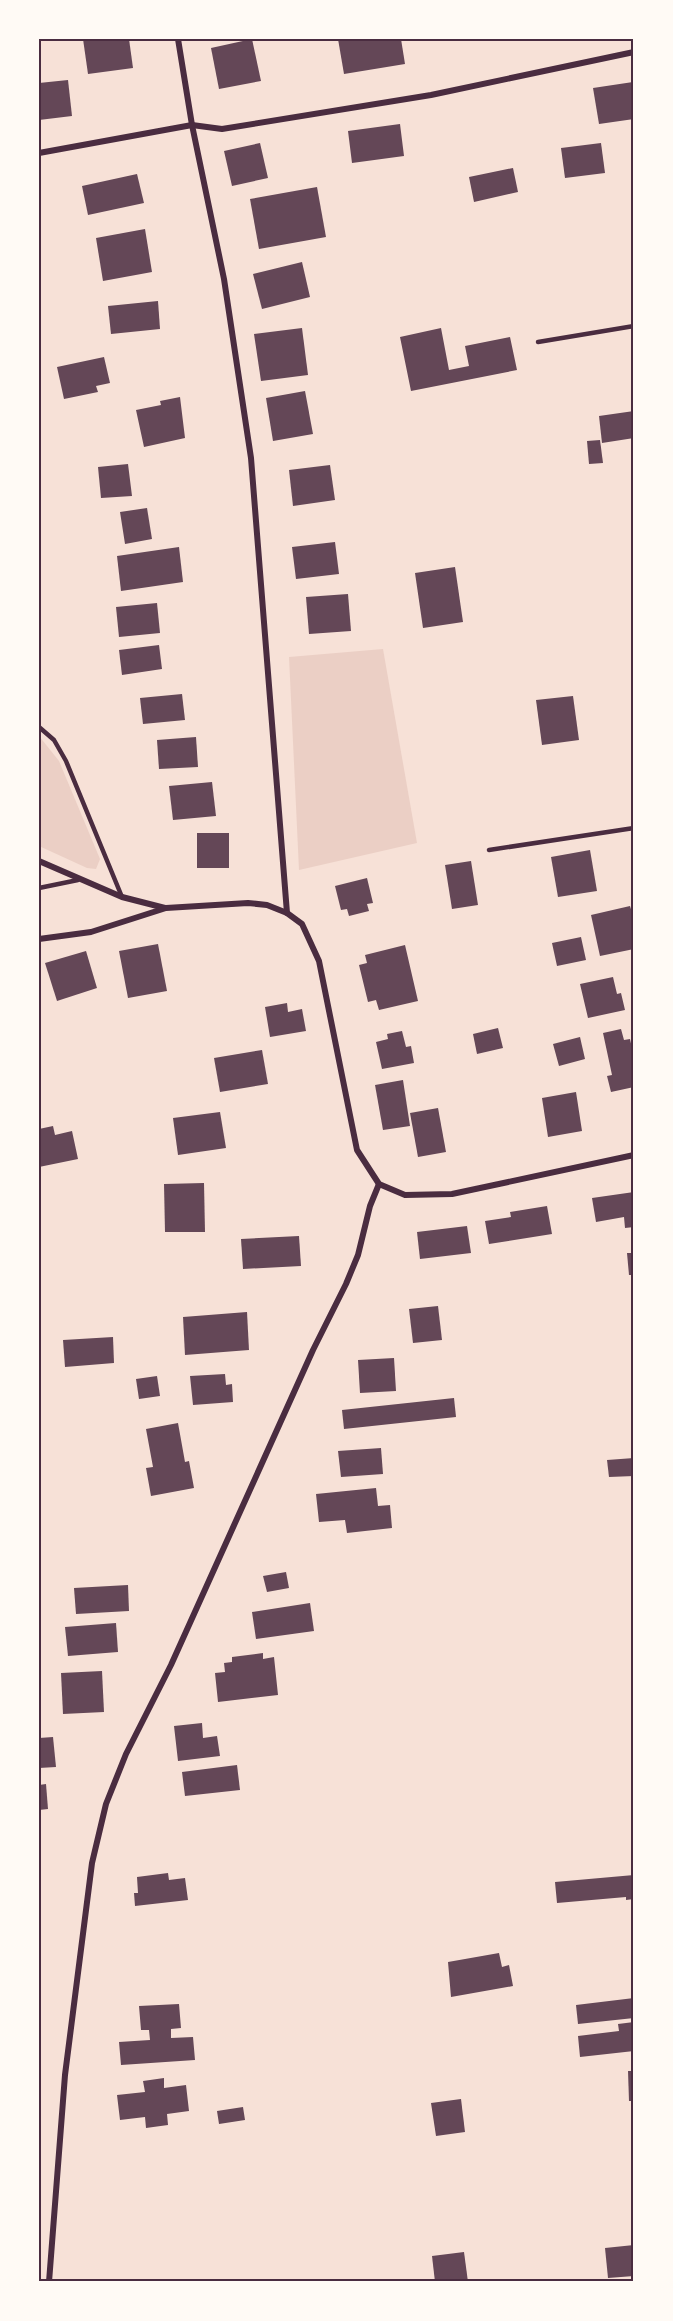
<svg xmlns="http://www.w3.org/2000/svg" width="673" height="2321" viewBox="0 0 673 2321" font-family="Montserrat,sans-serif">
<rect width="100%" height="100%" fill="#f7e1d7"/>
<g fill="#ebcfc5">
<path d="M383 649 417 843 299 870 289 657Z"/>
<path d="M39 736 59 761 100 859 96 869 87 868 39 846Z"/>
</g>
<g fill="#644757">
<path d="M83 39H129L133 68 88 74Z"/>
<path d="M252 39 261 81 219 89 211 48Z"/>
<path d="M338 39H401L405 64 344 74Z"/>
<path d="M68 80 72 116 39 120V83Z"/>
<path d="M633 82 634 119 599 124 593 88Z"/>
<path d="M400 124 404 156 352 163 348 131Z"/>
<path d="M260 143 268 178 232 186 224 151Z"/>
<path d="M601 143 605 173 565 178 561 148Z"/>
<path d="M513 168 518 192 474 202 469 177Z"/>
<path d="M137 174 144 203 88 215 82 186Z"/>
<path d="M317 187 326 237 259 249 250 199Z"/>
<path d="M145 229 152 272 103 281 96 238Z"/>
<path d="M302 262 310 297 262 309 253 274Z"/>
<path d="M158 301 160 329 111 334 108 306Z"/>
<path d="M302 328 308 375 261 381 254 334Z"/>
<path d="M441 328 449 370 469 366 465 346 510 337 517 370 411 391 400 337Z"/>
<path d="M104 357 110 383 96 386 98 392 64 399 57 367Z"/>
<path d="M305 391 313 434 273 441 266 398Z"/>
<path d="M180 397 185 438 144 447 136 410 161 405 160 401Z"/>
<path d="M634 411V438L602 443 599 416Z"/>
<path d="M600 440 603 463 589 464 587 441Z"/>
<path d="M128 464 132 496 101 498 98 467Z"/>
<path d="M330 465 335 500 293 506 289 470Z"/>
<path d="M147 508 152 539 125 544 120 512Z"/>
<path d="M335 542 339 574 296 579 292 547Z"/>
<path d="M179 547 183 582 121 591 117 556Z"/>
<path d="M455 567 463 622 423 628 415 573Z"/>
<path d="M348 594 351 631 309 634 306 597Z"/>
<path d="M157 603 160 633 119 637 116 607Z"/>
<path d="M159 645 162 669 122 675 119 650Z"/>
<path d="M182 694 185 720 143 724 140 698Z"/>
<path d="M573 696 579 740 542 745 536 700Z"/>
<path d="M196 737 198 767 159 769 157 740Z"/>
<path d="M212 782 216 816 173 820 169 786Z"/>
<rect x="197" y="833" width="32" height="35"/>
<path d="M590 850 597 891 558 897 551 857Z"/>
<path d="M471 861 478 905 452 909 445 865Z"/>
<path d="M367 878 373 903 367 904 369 911 349 916 347 909 341 910 335 886Z"/>
<path d="M630 906 634 919V949L600 956 591 915Z"/>
<path d="M581 937 586 960 557 966 552 943Z"/>
<path d="M158 944 167 991 128 998 119 951Z"/>
<path d="M405 945 418 1001 379 1010 376 1000 368 1002 359 965 367 963 365 955Z"/>
<path d="M86 951 97 988 57 1001 45 963Z"/>
<path d="M613 977 617 994 621 993 625 1010 588 1018 580 984Z"/>
<path d="M287 1003 288 1012 302 1009 306 1031 270 1037 265 1007Z"/>
<path d="M498 1028 503 1048 477 1054 473 1034Z"/>
<path d="M621 1029 624 1040 630 1039 634 1057V1087L611 1092 607 1076 612 1075 603 1033Z"/>
<path d="M402 1031 406 1047 411 1046 414 1063 382 1069 376 1042 388 1039 387 1034Z"/>
<path d="M580 1037 585 1059 559 1066 553 1044Z"/>
<path d="M262 1050 268 1084 220 1092 214 1058Z"/>
<path d="M403 1080 410 1126 383 1130 375 1085Z"/>
<path d="M576 1092 582 1131 548 1137 542 1098Z"/>
<path d="M438 1108 446 1152 418 1157 410 1113Z"/>
<path d="M220 1112 226 1148 178 1155 173 1118Z"/>
<path d="M53 1126 55 1135 72 1131 78 1159 39 1167V1129Z"/>
<path d="M204 1183 205 1232H165L164 1184Z"/>
<path d="M634 1192V1227L625 1228 624 1217 596 1222 592 1198Z"/>
<path d="M547 1206 552 1234 489 1244 485 1221 511 1217 510 1212Z"/>
<path d="M467 1226 471 1253 420 1259 417 1232Z"/>
<path d="M299 1236 301 1266 243 1269 241 1239Z"/>
<path d="M627 1253H634V1275H629Z"/>
<path d="M438 1306 442 1340 413 1343 409 1309Z"/>
<path d="M247 1312 249 1350 185 1355 183 1317Z"/>
<path d="M113 1337 114 1363 65 1367 63 1340Z"/>
<path d="M394 1358 396 1391 360 1393 358 1360Z"/>
<path d="M225 1374 226 1385 232 1384 233 1402 193 1405 190 1376Z"/>
<path d="M157 1376 160 1396 139 1399 136 1379Z"/>
<path d="M454 1398 456 1417 344 1429 342 1410Z"/>
<path d="M178 1423 185 1462 189 1461 194 1488 151 1496 146 1468 153 1467 146 1429Z"/>
<path d="M381 1448 383 1474 341 1477 338 1451Z"/>
<path d="M634 1458V1476L609 1477 607 1460Z"/>
<path d="M376 1488 378 1506 390 1505 392 1528 347 1533 345 1520 319 1522 316 1494Z"/>
<path d="M286 1572 289 1588 267 1592 263 1576Z"/>
<path d="M128 1585 129 1611 76 1614 74 1588Z"/>
<path d="M310 1603 314 1631 256 1639 252 1612Z"/>
<path d="M116 1623 118 1652 68 1656 65 1627Z"/>
<path d="M263 1653V1659L274 1657 278 1695 218 1702 215 1673 225 1672 224 1663 232 1662V1657Z"/>
<path d="M102 1671 104 1712 63 1714 61 1673Z"/>
<path d="M202 1723 203 1738 217 1736 220 1756 178 1761 174 1726Z"/>
<path d="M53 1737 56 1767 39 1768V1738Z"/>
<path d="M237 1765 240 1790 185 1796 182 1772Z"/>
<path d="M46 1784 48 1809 39 1810V1785Z"/>
<path d="M168 1873 169 1880 185 1878 188 1900 135 1906 134 1893H138L137 1877Z"/>
<path d="M634 1875V1899L626 1900V1897L557 1903 555 1882Z"/>
<path d="M499 1953 502 1967 509 1965 513 1986 451 1997 448 1962Z"/>
<path d="M634 1998V2018L578 2024 576 2005Z"/>
<path d="M179 2004 181 2028 171 2029V2038L193 2037 195 2060 121 2065 119 2042 150 2040 149 2030H141L139 2006Z"/>
<path d="M634 2022V2051L580 2057 578 2036 619 2031 618 2024Z"/>
<path d="M628 2071H634V2101H629Z"/>
<path d="M164 2078V2088L186 2085 189 2111 167 2114 168 2125 146 2128 145 2117 120 2120 117 2095 145 2092 143 2081Z"/>
<path d="M461 2099 465 2132 436 2136 431 2103Z"/>
<path d="M243 2107 245 2120 219 2124 217 2111Z"/>
<path d="M634 2245V2276L608 2278 605 2248Z"/>
<path d="M464 2252 468 2282H435L432 2256Z"/>
</g>
<g fill="none" stroke-linecap="round" stroke-linejoin="round">
<g stroke="#4a2c40" stroke-width="4.5">
<path d="M538 342 634 326"/>
<path d="M39 727 54 740 66 761 122 897"/>
<path d="M489 850 634 828"/>
<path d="M39 888 78 880"/>
</g>
<g stroke="#4a2c40" stroke-width="6">
<path d="M178 39 192 125 224 279 251 458 287 913"/>
<path d="M39 153 192 125 222 129 431 95 634 52"/>
<path d="M39 861 122 897 165 908"/>
<path d="M39 939 91 932 166 908 248 903 267 905 287 913 302 924 319 961 357 1150 379 1184 405 1195 452 1194 634 1155"/>
<path d="M49 2282 65 2075 92 1863 106 1804 126 1754 171 1665 313 1350 346 1284 358 1255 370 1206 379 1184"/>
</g>
</g>
<rect width="673" height="2321" fill="none" stroke="#fffaf5" stroke-width="81"/>
<rect x="40" y="40" width="592" height="2240" fill="none" stroke="#4a2c40" stroke-width="2"/>
</svg>
